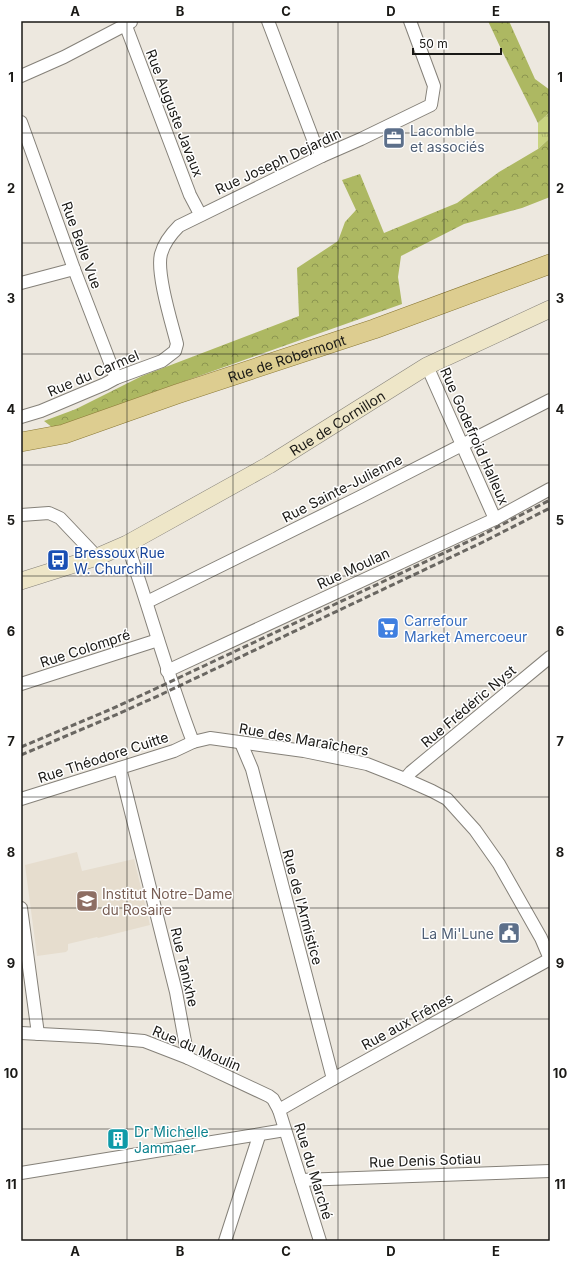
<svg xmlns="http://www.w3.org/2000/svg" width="571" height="1262" viewBox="0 0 571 1262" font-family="Inter,sans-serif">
<defs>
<pattern id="grass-tufts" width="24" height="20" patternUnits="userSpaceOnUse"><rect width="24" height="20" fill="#c9d480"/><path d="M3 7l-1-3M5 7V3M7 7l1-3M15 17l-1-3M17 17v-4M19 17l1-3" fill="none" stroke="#acb56e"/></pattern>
<pattern id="forest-crowns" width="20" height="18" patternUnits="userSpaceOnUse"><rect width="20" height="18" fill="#adb862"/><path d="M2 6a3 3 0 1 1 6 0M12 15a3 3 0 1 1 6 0" fill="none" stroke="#8c9550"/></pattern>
</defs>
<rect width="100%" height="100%" fill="#ede8df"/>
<path fill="#e6ddce" d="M77 852 82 871 134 859 150 925 98 938 97 937 68 944V950L66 952 37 956 25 865Z"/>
<path fill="url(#grass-tufts)" d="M550 112V138L538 149V123Z"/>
<g fill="url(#forest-crowns)">
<path d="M488 21H509L535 79 550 90V112L538 123 502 51Z"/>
<path d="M550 138V197L522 208 464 224 401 256 398 277 402 304 53 428 44 421 76 409 142 376 299 316 297 268 338 241 345 222 356 210 342 180 360 174 384 233 457 203 499 172 538 149Z"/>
</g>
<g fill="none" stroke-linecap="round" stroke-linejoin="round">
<g stroke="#858179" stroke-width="14">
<g id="street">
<path d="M124 21 190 195 200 214"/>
<path d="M268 21 313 139 322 156"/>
<path d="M21 76 64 57 131 22"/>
<path d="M21 122 74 269 116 378"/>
<path d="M21 283 74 269"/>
<path d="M427 366 495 519"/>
<path d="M21 417 41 411 105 384 116 378 162 361 175 351 177 344C172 324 156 273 161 254 164 243 171 234 179 226L322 156 361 139 431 105 434 86 410 21"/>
<path d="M21 515 49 513 60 518 97 557"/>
<path d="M127 544C150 610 168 677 193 742L210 738 304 751 367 764 405 779 432 791 447 799 475 830 499 864 541 938 550 959"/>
<path d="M147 602 360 497 550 400"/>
<path d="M167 671 495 519 550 489"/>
<path d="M21 684 158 640"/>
<path d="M241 743 252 769 333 1079"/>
<path d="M120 768 176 992 188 1058"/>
<path d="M405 779 411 772 550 657"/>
<path d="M21 799 174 751 193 742"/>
<path d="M21 908 38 1034"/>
<path d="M21 1033 98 1037 144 1041 188 1058 269 1096 273 1099 279 1110 320 1241"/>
<path d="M279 1110 333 1079 550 959"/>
<path d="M21 1173 285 1130"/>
<path d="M301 1180 550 1171"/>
<path d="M225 1241 259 1136"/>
</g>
</g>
<g stroke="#858179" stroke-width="18">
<g id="secondary">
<path id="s1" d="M21 581 97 557 127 544 269 465 427 366 550 309"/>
</g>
</g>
<g stroke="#8a7835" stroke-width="20">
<g id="primary">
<path id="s2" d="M21 442 64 434 177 394 374 329 550 264"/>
</g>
</g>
<use href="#street" stroke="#fff" stroke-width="12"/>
<use href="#secondary" stroke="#eee6c8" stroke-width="17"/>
<use href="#primary" stroke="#ddcd90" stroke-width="19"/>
<g stroke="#6a6762" stroke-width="3" stroke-dasharray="6 3" stroke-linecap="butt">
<path d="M21 747 109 710 157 688 480 536 550 500"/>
<path d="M21 755 111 717 160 695 483 542 550 508"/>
</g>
</g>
<path fill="none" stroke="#1a1916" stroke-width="1" stroke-opacity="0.55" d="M127 21V1241M233 21V1241M338 21V1241M444 21V1241M21 133H550M21 243H550M21 354H550M21 465H550M21 576H550M21 686H550M21 797H550M21 908H550M21 1019H550M21 1129H550"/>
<defs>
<g id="office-square" transform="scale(1.15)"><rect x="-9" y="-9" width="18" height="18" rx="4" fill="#5c6f8a" stroke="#fff"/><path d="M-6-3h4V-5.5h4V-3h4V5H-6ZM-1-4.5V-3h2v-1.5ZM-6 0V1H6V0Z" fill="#fff"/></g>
<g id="bus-square" transform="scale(1.15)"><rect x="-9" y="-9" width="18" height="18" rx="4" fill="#1a4fb4" stroke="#fff"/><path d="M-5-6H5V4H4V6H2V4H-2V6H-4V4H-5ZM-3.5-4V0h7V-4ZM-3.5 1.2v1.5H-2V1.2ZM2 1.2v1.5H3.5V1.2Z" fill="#fff"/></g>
<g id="supermarket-square" transform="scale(1.15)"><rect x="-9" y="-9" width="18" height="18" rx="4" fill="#3f7fe0" stroke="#fff"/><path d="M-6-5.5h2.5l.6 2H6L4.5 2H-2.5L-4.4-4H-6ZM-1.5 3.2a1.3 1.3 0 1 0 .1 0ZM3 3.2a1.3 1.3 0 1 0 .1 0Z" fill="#fff"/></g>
<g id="school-square" transform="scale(1.15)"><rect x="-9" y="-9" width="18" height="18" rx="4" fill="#8d6e63" stroke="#fff"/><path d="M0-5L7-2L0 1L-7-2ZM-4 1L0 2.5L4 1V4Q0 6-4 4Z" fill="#fff"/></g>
<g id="civic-square" transform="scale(1.15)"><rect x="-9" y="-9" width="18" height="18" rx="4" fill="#5c6f8a" stroke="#fff"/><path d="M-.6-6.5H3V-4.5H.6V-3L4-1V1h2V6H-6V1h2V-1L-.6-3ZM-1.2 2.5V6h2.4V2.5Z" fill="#fff"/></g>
<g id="building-square" transform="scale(1.15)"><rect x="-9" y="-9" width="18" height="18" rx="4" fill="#0f9aa8" stroke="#fff"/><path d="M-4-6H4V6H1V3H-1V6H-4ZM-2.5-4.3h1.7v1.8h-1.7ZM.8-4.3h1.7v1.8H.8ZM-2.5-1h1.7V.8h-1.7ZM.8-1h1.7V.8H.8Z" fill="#fff"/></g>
</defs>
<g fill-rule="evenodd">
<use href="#office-square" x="394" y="138"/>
<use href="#bus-square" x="58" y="560"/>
<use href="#supermarket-square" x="388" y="628"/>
<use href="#school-square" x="87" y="901"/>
<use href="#civic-square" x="509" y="933"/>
<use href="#building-square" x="118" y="1139"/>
</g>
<g text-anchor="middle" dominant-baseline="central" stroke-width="3" stroke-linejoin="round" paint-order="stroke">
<g font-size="14" fill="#1a1916" stroke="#fff">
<text transform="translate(175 113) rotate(69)">Rue Auguste Javaux</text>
<text transform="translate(278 161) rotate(-25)">Rue Joseph Dejardin</text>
<text transform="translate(82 245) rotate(70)">Rue Belle Vue</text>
<text stroke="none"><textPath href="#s2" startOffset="279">Rue de Robermont</textPath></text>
<text transform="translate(93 373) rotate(-23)">Rue du Carmel</text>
<text stroke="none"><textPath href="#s1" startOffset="355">Rue de Cornillon</textPath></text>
<text transform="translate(475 436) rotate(66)">Rue Godefroid Halleux</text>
<text transform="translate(342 488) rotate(-27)">Rue Sainte-Julienne</text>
<text transform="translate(353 568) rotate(-25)">Rue Moulan</text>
<text transform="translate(85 648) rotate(-18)">Rue Colompré</text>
<text transform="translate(468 706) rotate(-40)">Rue Frédéric Nyst</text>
<text transform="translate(304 739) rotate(10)">Rue des Maraîchers</text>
<text transform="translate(103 757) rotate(-18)">Rue Théodore Cuitte</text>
<text transform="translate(303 907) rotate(75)">Rue de l'Armistice</text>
<text transform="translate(185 967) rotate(77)">Rue Tanixhe</text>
<text transform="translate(407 1021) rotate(-29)">Rue aux Frênes</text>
<text transform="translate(197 1048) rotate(23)">Rue du Moulin</text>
<text transform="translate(425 1160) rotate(-2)">Rue Denis Sotiau</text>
<text transform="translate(314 1171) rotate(73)">Rue du Marché</text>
</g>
<g font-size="14" fill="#4e5e75" stroke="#fff" text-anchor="start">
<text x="410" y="130">Lacomble<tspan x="410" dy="16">et associés</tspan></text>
<text x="494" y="933" text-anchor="end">La Mi'Lune</text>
</g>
<g font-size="14" fill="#164399" stroke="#fff" text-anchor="start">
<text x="74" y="552">Bressoux Rue<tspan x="74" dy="16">W. Churchill</tspan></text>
</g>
<g font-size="14" fill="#366cbe" stroke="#fff" text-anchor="start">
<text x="404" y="620">Carrefour<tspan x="404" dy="16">Market Amercoeur</tspan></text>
</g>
<g font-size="14" fill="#785e54" stroke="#fff" text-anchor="start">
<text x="102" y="893">Institut Notre-Dame<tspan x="102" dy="16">du Rosaire</tspan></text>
</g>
<g font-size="14" fill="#0d838f" stroke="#fff" text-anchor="start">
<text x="134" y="1131">Dr Michelle<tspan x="134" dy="16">Jammaer</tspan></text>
</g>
</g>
<rect width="571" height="1262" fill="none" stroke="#ffffff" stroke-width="44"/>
<path d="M413 48v6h88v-6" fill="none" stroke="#1a1916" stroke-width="2"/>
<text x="419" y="48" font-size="12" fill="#1a1916" stroke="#ffffff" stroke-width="3" paint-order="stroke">50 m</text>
<rect x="22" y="22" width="527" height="1218" fill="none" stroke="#1a1916" stroke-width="1.5"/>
<g font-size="13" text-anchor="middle" font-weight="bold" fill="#1a1916">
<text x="75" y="16">A</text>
<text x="180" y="16">B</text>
<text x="286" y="16">C</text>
<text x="391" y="16">D</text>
<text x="496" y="16">E</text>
<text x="11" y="82">1</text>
<text x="560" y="82">1</text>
<text x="11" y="193">2</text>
<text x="560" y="193">2</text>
<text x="11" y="303">3</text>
<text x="560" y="303">3</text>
<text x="11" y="414">4</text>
<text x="560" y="414">4</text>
<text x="11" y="525">5</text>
<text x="560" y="525">5</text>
<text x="11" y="636">6</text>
<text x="560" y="636">6</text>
<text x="11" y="746">7</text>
<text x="560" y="746">7</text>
<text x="11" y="857">8</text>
<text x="560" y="857">8</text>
<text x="11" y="968">9</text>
<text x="560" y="968">9</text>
<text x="11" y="1078">10</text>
<text x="560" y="1078">10</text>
<text x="11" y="1189">11</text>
<text x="560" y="1189">11</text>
<text x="75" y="1256">A</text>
<text x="180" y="1256">B</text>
<text x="286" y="1256">C</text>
<text x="391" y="1256">D</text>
<text x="496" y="1256">E</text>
</g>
</svg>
